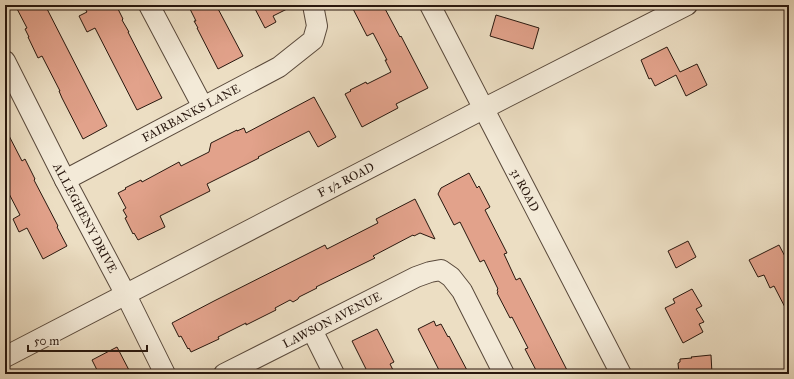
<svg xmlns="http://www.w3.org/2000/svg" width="794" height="379" viewBox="0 0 794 379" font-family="'IM FELL Great Primer',serif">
<rect width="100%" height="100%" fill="#ecdec3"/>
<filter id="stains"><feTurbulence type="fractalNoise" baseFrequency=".005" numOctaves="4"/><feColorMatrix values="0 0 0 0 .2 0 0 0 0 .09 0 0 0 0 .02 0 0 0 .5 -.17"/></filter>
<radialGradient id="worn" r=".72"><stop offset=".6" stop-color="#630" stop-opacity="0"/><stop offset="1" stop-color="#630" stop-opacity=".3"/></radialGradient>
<g fill="#e2a28b" stroke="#28170e">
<path d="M15 5H45L107 126 83 139 62 98 59 91H60L42 56 38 58 28 37H29L25 29 27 28Z"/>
<path d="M83 5H116L123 19 122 20 129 32H128L162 98 137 110 95 28 87 32 79 16 87 12Z"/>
<path d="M188 5H216L243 56 218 69 197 28H198L194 21H196Z"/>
<path d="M253 5H295L273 16 276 22 265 28Z"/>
<path d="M351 5H383L400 37 401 36 428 88 396 104 398 108 362 127 345 94 351 91 350 90 366 82 367 84 391 72 385 60H387L373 33 367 36Z"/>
<path d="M496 15 539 28 533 49 490 36Z"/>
<path d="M667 47 680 72 697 64 707 85 686 96 676 75 655 86 651 78 649 79 641 60Z"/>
<path d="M314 97 336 137 318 147 309 131 258 157 259 158 207 184 210 191 160 216 165 227 138 240 134 233 133 234 125 218 127 217 123 210 126 208 118 193 126 189 125 188 141 180 142 182 179 162 181 166 209 152 211 143 237 130V131L244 128 246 133Z"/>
<path d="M5 128 22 161 25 159 35 179 34 180 58 226 57 227 67 246 43 259 27 228 19 232 13 219 20 215 5 186Z"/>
<path d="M469 173 477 188 479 186 490 207 485 210 507 253 504 254 516 280 520 278 569 374H538L525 349 528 348 512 317 510 318 497 293 498 292 497 290 498 289 484 260 480 262 460 222 454 225 438 194 441 188Z"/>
<path d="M415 199 435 239 420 233 414 236 413 235 373 256 375 258 316 287 317 288 299 297 298 299 293 302 290 300 275 308 276 310 246 325V323L218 337 219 339 191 352 189 348 188 349 181 336 179 337 172 323 214 301 325 245 327 249 378 223 376 219Z"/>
<path d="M688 241 696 257 676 268 668 251Z"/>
<path d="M779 245 789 264V315L774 286 770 288 764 275 758 277 749 260Z"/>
<path d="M692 289 702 306 696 309 704 322 699 324 703 332 683 343 665 308 675 303 673 299Z"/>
<path d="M434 321 436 326 441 324 448 337 449 336 469 374H441L418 329Z"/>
<path d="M377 329 394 362 390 364 395 374H373L371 370 367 371 352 341Z"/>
<path d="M117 347 131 374H99L92 360Z"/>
<path d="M711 355 712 374H679L678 363 680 362V359L692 358 691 357Z"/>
</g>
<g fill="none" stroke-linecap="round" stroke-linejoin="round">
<g stroke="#59493b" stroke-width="22">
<g id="minor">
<path d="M149 5 203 107"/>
<path d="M430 5 621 374"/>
<path d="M5 61 65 180 126 295 165 374"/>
<path d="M65 180 279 67 313 40 317 26 313 5"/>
<path d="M312 330 334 374"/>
<path d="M5 357 483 109 687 5"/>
<path d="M224 374 416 277 430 272 441 270 451 277 462 291 504 374"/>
</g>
</g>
<use href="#minor" stroke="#f3ead8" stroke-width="20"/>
</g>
<g text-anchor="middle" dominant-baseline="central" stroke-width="3" stroke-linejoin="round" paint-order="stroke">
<g font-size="12" fill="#28170e" stroke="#f3ead8">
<text transform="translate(191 113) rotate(-28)">FAIRBANKS LANE</text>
<text transform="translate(346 180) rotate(-27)">F 1/2 ROAD</text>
<text transform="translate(525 190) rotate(62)">31 ROAD</text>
<text transform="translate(85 218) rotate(62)">ALLEGHENY DRIVE</text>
<text transform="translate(332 320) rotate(-27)">LAWSON AVENUE</text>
</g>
</g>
<rect width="794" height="379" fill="none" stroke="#ecdec3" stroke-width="20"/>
<rect x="6" y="6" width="782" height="367" fill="none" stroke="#28170e" stroke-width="2"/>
<rect x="10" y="10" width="774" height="359" fill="none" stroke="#28170e"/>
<path d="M28 345v6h119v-6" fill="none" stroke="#28170e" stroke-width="2"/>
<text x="34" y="345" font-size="12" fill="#28170e" stroke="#f3ead8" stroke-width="3" paint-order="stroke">50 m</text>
<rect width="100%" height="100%" filter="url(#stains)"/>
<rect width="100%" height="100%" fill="url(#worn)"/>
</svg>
